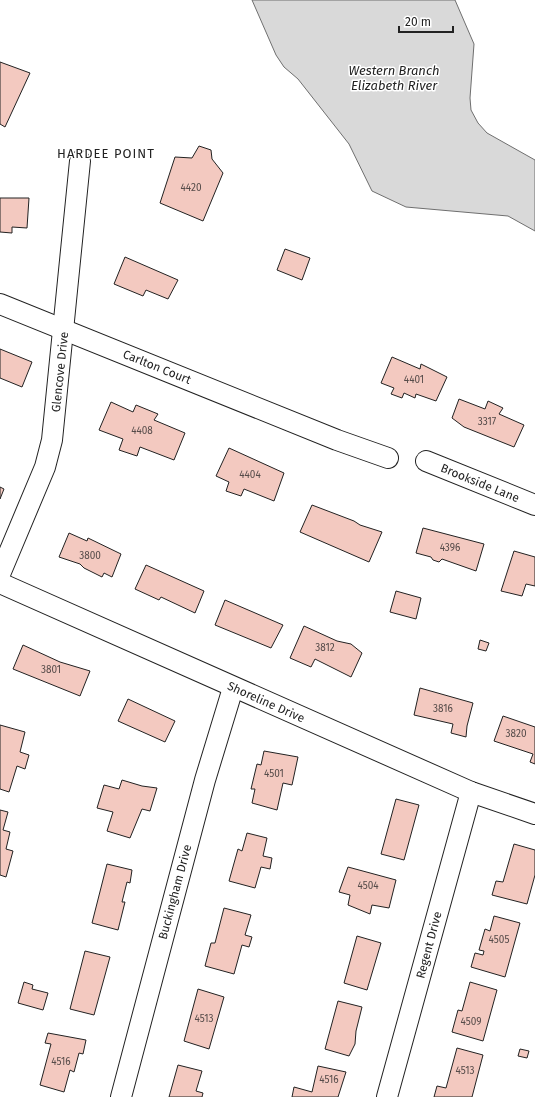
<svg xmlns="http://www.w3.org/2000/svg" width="535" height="1097" viewBox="0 0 535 1097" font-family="'Fira Sans',sans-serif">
<rect width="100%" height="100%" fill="#fff"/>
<path fill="#d9d9d9" stroke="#6f6f6f" d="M252 0H455L474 44 470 98 471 110 478 123 487 133 535 160V231L508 216 406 207 372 191 349 144 298 79 284 67 276 55Z"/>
<g fill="#f3c9c0" stroke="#222">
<path d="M0 62 30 73 5 127 0 124Z"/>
<path d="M199 146 211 150 212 159 223 173 203 221 160 203 175 157 192 158Z"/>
<path d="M0 198H29L27 228 12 227V233L0 232Z"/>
<path d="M285 249 310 258 302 280 277 270Z"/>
<path d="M125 257 178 280 168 299 146 290 143 296 114 284Z"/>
<path d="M0 349 32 362 22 387 0 378Z"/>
<path d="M392 357 420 369 421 364 447 377 436 401 416 394 415 398 404 393 402 398 391 394 394 388 381 383Z"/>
<path d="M459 399 485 409 488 401 503 408 499 414 524 425 514 447 464 427 452 418Z"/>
<path d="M111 402 133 412 136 405 158 414 154 420 185 433 174 460 140 447 137 456 119 450 123 439 99 430Z"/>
<path d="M229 448 284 473 274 501 244 489 241 496 226 491 229 482 216 476Z"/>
<path d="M0 487 4 489 0 499Z"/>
<path d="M312 505 354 521 360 525 382 532 369 562 300 532Z"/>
<path d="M423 528 484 544 476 571 442 559 439 562 433 560 431 557 416 553Z"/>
<path d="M69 533 87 541 88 538 121 554 112 577 104 573 102 577 84 568 80 564 59 557Z"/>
<path d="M514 551 535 557V586L526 584 522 596 501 591Z"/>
<path d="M146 565 204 591 195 613 161 597 159 600 135 589Z"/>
<path d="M396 591 421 598 416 619 390 612Z"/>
<path d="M225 600 283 625 271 648 215 625Z"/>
<path d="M304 626 337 641 351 644 362 653 351 677 315 659 311 667 290 658Z"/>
<path d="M480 640 489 643 486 651 478 649Z"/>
<path d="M23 645 60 662 90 671 80 696 13 669Z"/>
<path d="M420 688 473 703 467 726 466 737 451 733 453 724 414 715Z"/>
<path d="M128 699 175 721 165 742 118 721Z"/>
<path d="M503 716 535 727V764L530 762 533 754 494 741Z"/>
<path d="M0 725 25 732 20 752 29 755 25 769 17 766 9 792 0 789Z"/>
<path d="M264 751 298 757 292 785 283 783 277 810 252 803 255 789H251L257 764 261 765Z"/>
<path d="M122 780 142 786 157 788 150 811 142 809 130 838 107 831 113 812 97 808 104 785 119 789Z"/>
<path d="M396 799 419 805 404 860 381 854Z"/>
<path d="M0 810 8 812 3 830 10 832 6 849 13 851 6 877 0 875Z"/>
<path d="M247 833 267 838 263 856 272 858 270 869 261 867 255 888 229 881 238 849 242 851Z"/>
<path d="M514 844 535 850V875L527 904 492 895 496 881 503 882Z"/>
<path d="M107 864 132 870 130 883 127 882 122 902H125L118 930 92 923Z"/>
<path d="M348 867 396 880 389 908 372 905 370 914 348 905 350 895 339 892Z"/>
<path d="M224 908 251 915 245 935 252 937 249 947 242 945 234 974 205 966 211 943H215Z"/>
<path d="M494 916 520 923 505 977 471 967 475 953 483 955 484 951 479 950 485 929 490 931Z"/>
<path d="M357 936 381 943 367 990 344 983Z"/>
<path d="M85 951 110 957 94 1015 70 1009Z"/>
<path d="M24 982 33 985 32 989 48 993 43 1010 18 1003Z"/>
<path d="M470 982 497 990 483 1041 452 1032 458 1010 462 1011Z"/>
<path d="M198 989 224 997 209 1049 184 1041Z"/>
<path d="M338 1001 362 1007 356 1031 355 1044 349 1056 325 1049Z"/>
<path d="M48 1033 86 1040 83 1054 79 1053 74 1072 70 1070 64 1092 40 1085 51 1044 45 1043Z"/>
<path d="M457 1048 483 1055 472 1097H434L437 1086 446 1088Z"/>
<path d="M520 1049 529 1051 527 1058 518 1056Z"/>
<path d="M178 1065 202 1071 196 1091 203 1093 202 1097H169Z"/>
<path d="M318 1066 346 1072 338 1097H292L294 1087 312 1092Z"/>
</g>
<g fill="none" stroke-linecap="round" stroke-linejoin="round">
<g stroke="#222" stroke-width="22">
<g id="minor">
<path d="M0 304 337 440 388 458"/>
<path d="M426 461 535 505"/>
<path d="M0 574 45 467 52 440 80 161"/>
<path d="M0 583 471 792 535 814"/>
<path d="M121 1097 205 780 233 688"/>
<path d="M387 1097 471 792"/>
</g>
</g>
<use href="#minor" stroke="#fff" stroke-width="20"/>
</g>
<g text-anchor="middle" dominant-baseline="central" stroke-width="3" stroke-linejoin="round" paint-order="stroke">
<g font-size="10" fill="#564c4a">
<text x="191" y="188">4420</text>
<text x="414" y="380">4401</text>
<text x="487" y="422">3317</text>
<text x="142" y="431">4408</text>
<text x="250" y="475">4404</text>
<text x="450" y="548">4396</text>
<text x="90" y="556">3800</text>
<text x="325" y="648">3812</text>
<text x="51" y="670">3801</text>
<text x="443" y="709">3816</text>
<text x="516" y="734">3820</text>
<text x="274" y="774">4501</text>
<text x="368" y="886">4504</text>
<text x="499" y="940">4505</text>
<text x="204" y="1019">4513</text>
<text x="471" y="1022">4509</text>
<text x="61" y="1062">4516</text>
<text x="465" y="1071">4513</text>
<text x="329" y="1080">4516</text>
</g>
<g font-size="12" fill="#222" stroke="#fff">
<text transform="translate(157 367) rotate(22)">Carlton Court</text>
<text transform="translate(60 372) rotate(-84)">Glencove Drive</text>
<text transform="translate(480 483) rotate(22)">Brookside Lane</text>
<text transform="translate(266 702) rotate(24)">Shoreline Drive</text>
<text transform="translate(175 892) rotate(-75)">Buckingham Drive</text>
<text transform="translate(429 945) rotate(-75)">Regent Drive</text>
</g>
<g font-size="13" font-style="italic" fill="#222" stroke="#fff">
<text x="394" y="70">Western Branch<tspan x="394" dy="15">Elizabeth River</tspan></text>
</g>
<g font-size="13" letter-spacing="1" fill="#222" stroke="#fff">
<text x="106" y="153">HARDEE POINT</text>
</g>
</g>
<path d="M399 26v6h54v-6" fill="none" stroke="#222222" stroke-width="2"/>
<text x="405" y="26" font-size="12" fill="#222222" stroke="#ffffff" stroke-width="3" paint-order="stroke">20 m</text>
</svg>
